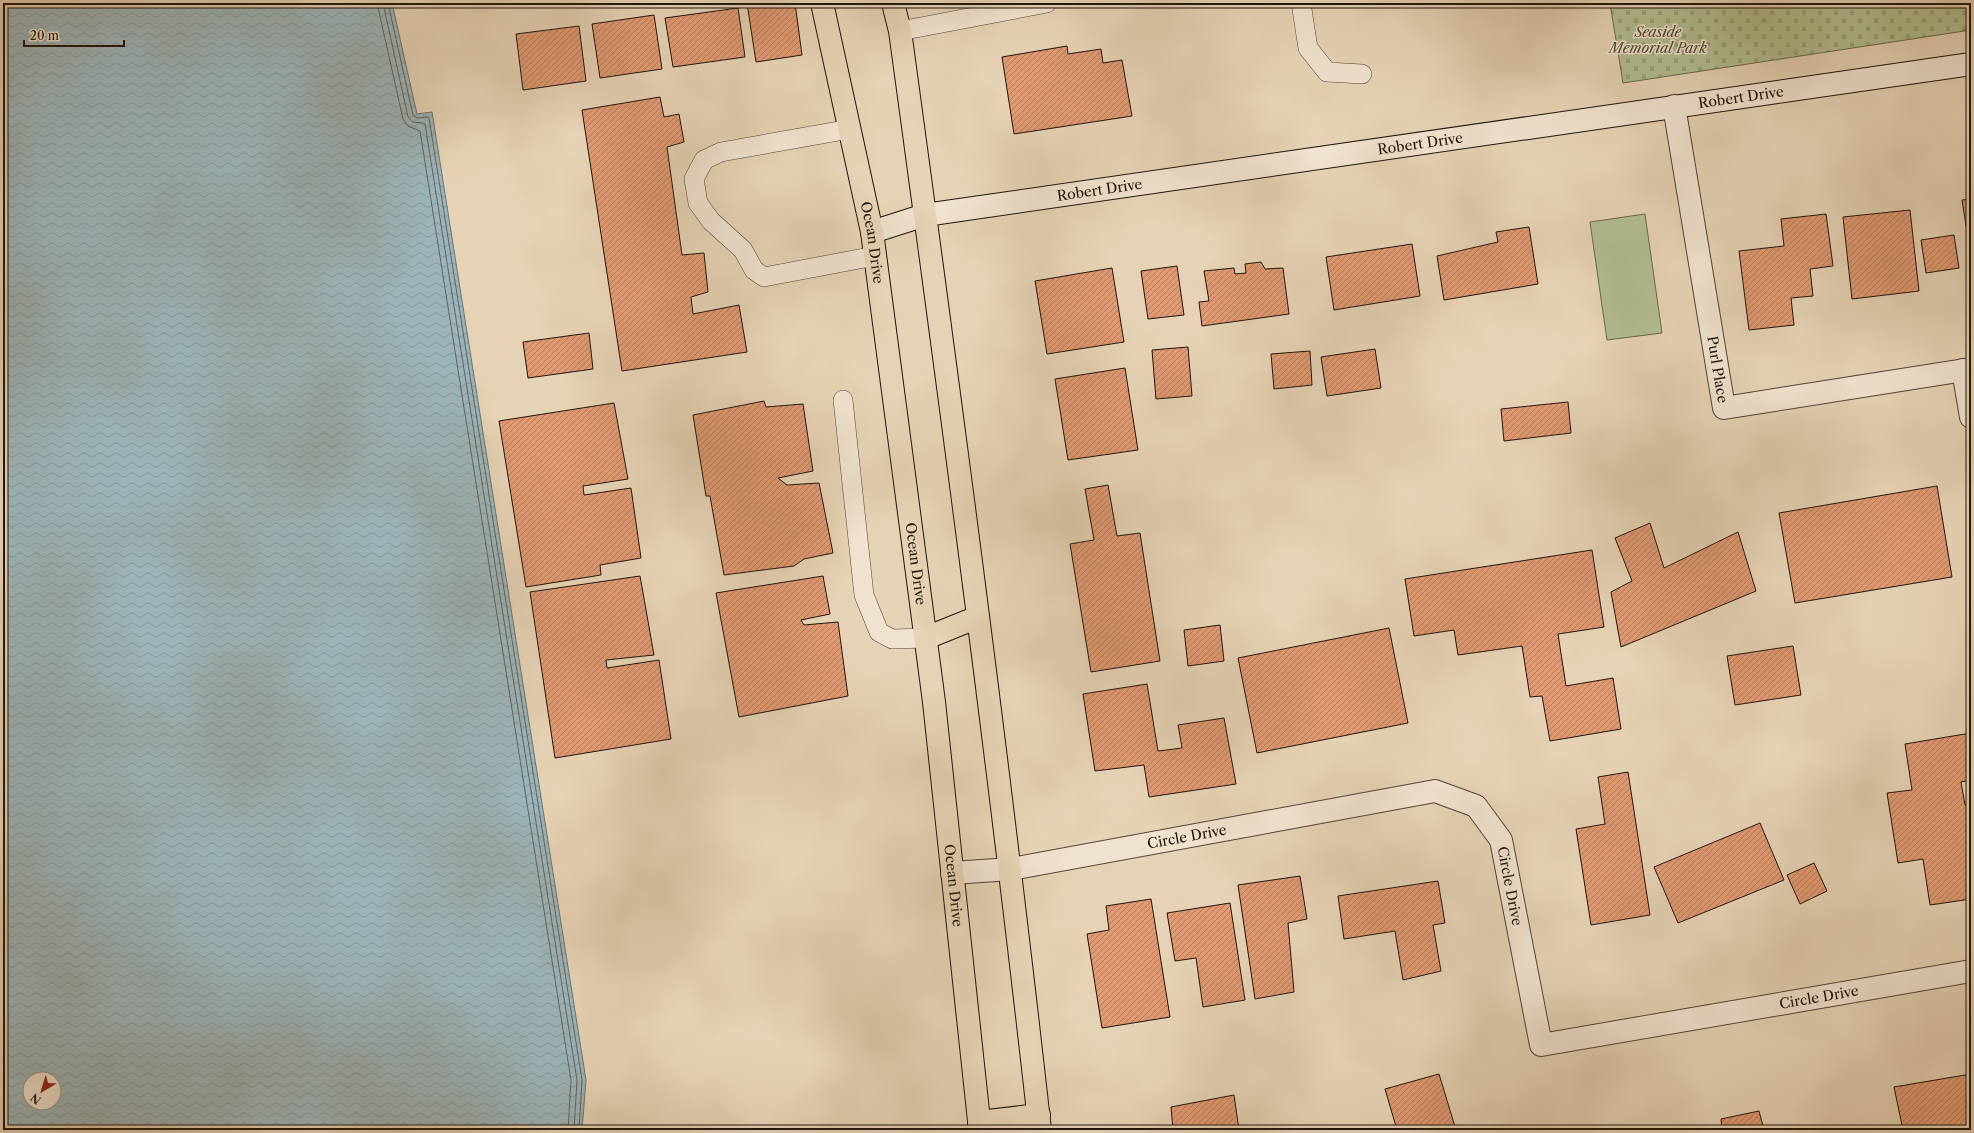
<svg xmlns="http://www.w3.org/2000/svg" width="1974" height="1133" viewBox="0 0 1974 1133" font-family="'Libre Caslon Text',serif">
<defs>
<pattern id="cemetery-stones" width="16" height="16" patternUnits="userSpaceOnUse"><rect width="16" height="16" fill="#b2bd8f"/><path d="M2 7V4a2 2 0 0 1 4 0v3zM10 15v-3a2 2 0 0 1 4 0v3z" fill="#99a27a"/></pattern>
<pattern id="water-waves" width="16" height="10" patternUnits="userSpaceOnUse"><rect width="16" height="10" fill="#9cb4b9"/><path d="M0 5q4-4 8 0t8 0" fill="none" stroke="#869a9e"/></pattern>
<pattern id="building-hatch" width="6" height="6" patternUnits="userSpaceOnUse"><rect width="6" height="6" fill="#e09972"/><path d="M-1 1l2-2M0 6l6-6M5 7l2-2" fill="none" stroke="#b57c5c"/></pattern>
</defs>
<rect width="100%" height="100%" fill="#e6d2b4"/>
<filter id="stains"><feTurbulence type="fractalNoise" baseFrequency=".005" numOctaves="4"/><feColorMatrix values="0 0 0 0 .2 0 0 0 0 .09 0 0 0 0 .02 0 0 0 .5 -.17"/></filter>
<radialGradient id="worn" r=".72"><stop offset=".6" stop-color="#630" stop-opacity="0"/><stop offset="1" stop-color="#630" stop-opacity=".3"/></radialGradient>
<path fill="#b2bd8f" stroke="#68694e" d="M1645 214 1662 333 1607 340 1590 222Z"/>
<path fill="url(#cemetery-stones)" stroke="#68694e" d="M1610 3H1971V30L1623 83Z"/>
<path fill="url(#water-waves)" stroke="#6a7474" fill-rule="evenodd" d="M3 3H392L417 114 432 112 586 1080 582 1130H3ZM30 1079H54V1103H30Z"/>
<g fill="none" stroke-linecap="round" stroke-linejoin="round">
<g stroke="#5e6462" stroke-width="1">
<path d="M377 3 403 119 408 126 420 131 571 1080 568 1130"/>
<path d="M383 3 408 117 413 122 423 123 425 124 577 1080 574 1130"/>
<path d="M388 3 413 115 417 118 427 117 429 118 582 1080 579 1130"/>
</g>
</g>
<g fill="url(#building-hatch)" stroke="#1f150c">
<path d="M747 3H795L802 55 756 62Z"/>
<path d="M738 8 745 57 673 67 665 18Z"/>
<path d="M654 15 662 69 600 78 592 24Z"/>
<path d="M579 26 586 81 523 90 516 34Z"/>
<path d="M1067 46 1068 54 1101 49 1103 63 1122 60 1132 116 1014 134 1002 57Z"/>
<path d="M660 97 664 117 679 114 684 142 667 147 682 255 704 253 708 292 691 297 693 314 739 305 747 352 622 371 582 110Z"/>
<path d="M1971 199V257L1962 200Z"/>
<path d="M1910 210 1919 291 1852 299 1843 217Z"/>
<path d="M1826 214 1833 266 1810 269 1813 296 1791 298 1794 325 1749 330 1739 251 1784 246 1781 219Z"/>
<path d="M1529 227 1538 284 1444 300 1437 256 1498 242 1496 232Z"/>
<path d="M1954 235 1959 268 1926 273 1921 240Z"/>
<path d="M1412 244 1420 296 1334 310 1326 257Z"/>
<path d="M1261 262 1265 269 1283 268 1289 314 1202 326 1199 302 1209 301 1204 271 1234 268 1235 274 1246 273 1245 264Z"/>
<path d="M1177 266 1184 315 1148 319 1141 271Z"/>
<path d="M1112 268 1124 342 1047 354 1035 281Z"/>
<path d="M589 333 593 369 528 378 523 342Z"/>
<path d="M1188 347 1192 396 1156 399 1152 350Z"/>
<path d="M1375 349 1381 388 1327 396 1321 357Z"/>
<path d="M1310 351 1312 385 1274 389 1271 354Z"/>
<path d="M1125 368 1138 450 1068 460 1055 379Z"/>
<path d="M764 401 766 407 803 404 813 471 778 478 787 485 819 483 833 553 804 559 794 566 724 575 710 496H706L693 415Z"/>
<path d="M1568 402 1571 433 1504 441 1501 409Z"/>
<path d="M614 403 628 479 583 486 584 495 631 488 641 558 600 565 601 575 526 587 499 421Z"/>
<path d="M1108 485 1117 536 1140 533 1160 661 1091 672 1070 544 1094 540 1085 489Z"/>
<path d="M1937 486 1952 577 1795 603 1779 513Z"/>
<path d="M1650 523 1664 568 1738 532 1756 591 1621 647 1611 592 1632 581 1615 538Z"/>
<path d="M1592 550 1604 627 1558 634 1566 686 1613 678 1621 729 1550 741 1542 696 1530 697 1522 646 1458 655 1454 630 1414 636 1405 579Z"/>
<path d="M640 576 654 655 606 660 607 668 659 660 671 739 555 758 530 592Z"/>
<path d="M823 576 830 614 801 620 804 625 838 622 848 696 739 717 716 593Z"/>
<path d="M1220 625 1224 661 1188 666 1184 630Z"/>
<path d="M1389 628 1408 723 1257 753 1238 658Z"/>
<path d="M1793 646 1801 695 1735 705 1727 656Z"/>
<path d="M1147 684 1158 751 1182 748 1178 725 1224 718 1236 784 1149 797 1144 765 1095 771 1083 694Z"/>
<path d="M1971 733V780L1961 782 1965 805 1971 804V899L1930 905 1923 859 1898 863 1887 793 1912 790 1905 744Z"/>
<path d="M1628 772 1650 915 1591 925 1576 829 1605 824 1598 777Z"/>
<path d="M1760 823 1784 880 1678 923 1654 867Z"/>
<path d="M1814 863 1827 891 1800 904 1787 875Z"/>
<path d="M1300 876 1307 919 1288 923 1294 992 1255 999 1238 885Z"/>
<path d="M1438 881 1445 923 1433 925 1441 971 1403 980 1395 931 1344 939 1338 896Z"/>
<path d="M1151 899 1170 1017 1102 1028 1087 934 1109 930 1106 906Z"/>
<path d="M1230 903 1245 1000 1203 1007 1196 958 1175 961 1167 913Z"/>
<path d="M1439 1074 1456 1130H1397L1385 1089Z"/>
<path d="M1971 1074V1130H1903L1894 1087Z"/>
<path d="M1234 1095 1239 1130H1173L1171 1107Z"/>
<path d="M1759 1111 1764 1130H1722L1721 1119Z"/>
</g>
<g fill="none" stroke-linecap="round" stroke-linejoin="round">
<g stroke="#514436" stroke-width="20">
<g id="lane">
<path d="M1301 3 1308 48 1327 72 1362 74"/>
<path d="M900 31 1047 3"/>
<path d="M850 129 721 152 704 160 694 179 698 203 711 221 743 250 754 270 764 277 875 256"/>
<path d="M843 400 864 595 879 632 892 639 926 638"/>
</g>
</g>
<g stroke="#514436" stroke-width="24">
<g id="street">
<path id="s1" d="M1674 106 1724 408 1971 369"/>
<path d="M1963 370 1971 417"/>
<path id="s2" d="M952 873 1011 869 1435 791 1476 806 1501 840 1541 1045 1971 971"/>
</g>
</g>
<g stroke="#1f150c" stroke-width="24">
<g id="secondary">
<path id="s3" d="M872 232 925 215 1971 64"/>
</g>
</g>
<g stroke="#1f150c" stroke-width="24">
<g id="primary">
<path id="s4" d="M822 3 872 232 934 702 980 1130"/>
<path d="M893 3 900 31C950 397 999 763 1040 1130"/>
<path d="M926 638 978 617"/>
<path d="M979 1122 1039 1115"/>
</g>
</g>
<use href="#lane" stroke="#efe2ce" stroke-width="19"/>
<use href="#street" stroke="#efe2ce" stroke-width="22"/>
<use href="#secondary" stroke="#efe2ce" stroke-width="22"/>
<use href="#primary" stroke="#e6d2b4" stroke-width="22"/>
</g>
<g text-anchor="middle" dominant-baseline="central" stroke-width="3" stroke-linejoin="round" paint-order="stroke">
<g font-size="14" font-style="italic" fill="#4b4733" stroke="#efe2ce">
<text x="1658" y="32">Seaside<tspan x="1658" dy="16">Memorial Park</tspan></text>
</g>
<g font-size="14" fill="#1f150c" stroke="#efe2ce">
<text stroke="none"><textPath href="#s3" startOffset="880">Robert Drive</textPath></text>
<text stroke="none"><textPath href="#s3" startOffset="556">Robert Drive</textPath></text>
<text stroke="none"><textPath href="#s3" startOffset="232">Robert Drive</textPath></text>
<text stroke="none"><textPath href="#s4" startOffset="245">Ocean Drive</textPath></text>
<text stroke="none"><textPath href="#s1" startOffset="267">Purl Place</textPath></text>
<text stroke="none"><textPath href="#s4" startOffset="569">Ocean Drive</textPath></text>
<text stroke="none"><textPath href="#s2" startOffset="238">Circle Drive</textPath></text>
<text stroke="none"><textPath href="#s4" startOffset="893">Ocean Drive</textPath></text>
<text stroke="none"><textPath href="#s2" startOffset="623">Circle Drive</textPath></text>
<text stroke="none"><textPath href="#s2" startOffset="1067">Circle Drive</textPath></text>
</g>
</g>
<rect width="1974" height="1133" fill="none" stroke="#e6d2b4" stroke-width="16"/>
<rect x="4" y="4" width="1966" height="1125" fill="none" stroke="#1f150c" stroke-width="2"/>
<rect x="8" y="8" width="1958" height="1117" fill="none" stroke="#1f150c"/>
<g transform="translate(42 1091) rotate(218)"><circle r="19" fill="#efe2ce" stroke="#9c9080"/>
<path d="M0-3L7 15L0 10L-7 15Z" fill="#8f2418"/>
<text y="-6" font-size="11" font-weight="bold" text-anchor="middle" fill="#1f150c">N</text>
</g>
<path d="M24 40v6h100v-6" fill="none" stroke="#1f150c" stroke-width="2"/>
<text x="30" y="40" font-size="12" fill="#1f150c" stroke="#efe2ce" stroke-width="3" paint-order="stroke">20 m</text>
<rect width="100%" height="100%" filter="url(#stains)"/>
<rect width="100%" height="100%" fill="url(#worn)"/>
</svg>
